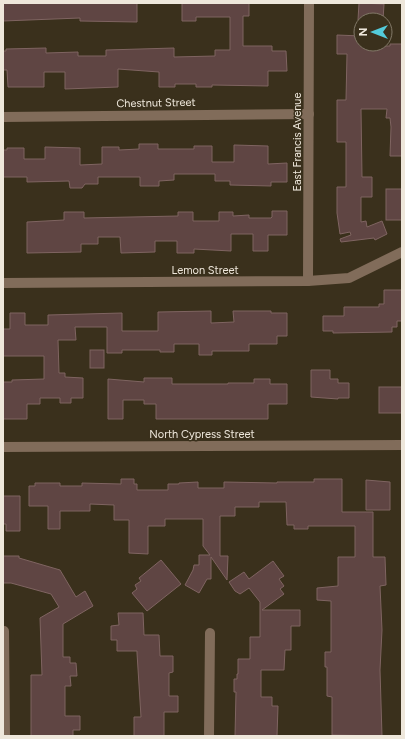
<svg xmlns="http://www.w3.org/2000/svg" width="405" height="739" viewBox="0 0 405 739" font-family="Figtree,sans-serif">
<rect width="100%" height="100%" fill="#3a301c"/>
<g fill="#5f4543" stroke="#7f6461">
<path d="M3 3H137V22L80 21V18L3 21Z"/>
<path d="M182 3H249V16H243V46H272V51H286L287 71H268V86L212 85V87H196V84H175V87H159V72L118 69V87L65 89V72H44V87H8L7 70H3V51H6V49L46 48V53L78 52V56H106V50L174 48V57L215 56V50H230V17H196V21H182Z"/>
<path d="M359 3 384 4 383 20H358Z"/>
<path d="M337 35 361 36V46H390V44H402V156H390L391 127 390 118H386L387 109H361L362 177H372V197H361V222L366 221 367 227 382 221 387 234 375 240 374 238 341 242 340 239 351 235 350 232 340 234 337 213V187H346V142H337V100H346L347 54H337Z"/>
<path d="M139 144H158V149H194V146H212V162H234V145L268 146V164L287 163V182H271V186L230 185V181H215V174H174V180L159 181V186H140V177H98V184H85L82 188H70L69 181 27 182V177H3V150H7V148H24V159H45V147L80 148V165L102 164V147H119V150L139 149Z"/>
<rect x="386" y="189" width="16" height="31"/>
<path d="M272 211H287V235H268V251H253V234H231V251L194 249V253H177V241H155V252L121 253 120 237H98V244H81V252L27 253V222L64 220V212H84V218L178 216V212H193V221H219V212H233V216L249 215V218H271L272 217Z"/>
<path d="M384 290H402V321H397V327H392V332L333 333V331H323V316H344V307H379V304H384Z"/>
<path d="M211 311V323L234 322 233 311H271V313H287V336H277V344H249V351H212V355H199V344H174V352H160V350H122V353H107V327H75L76 340H58L59 373H65V377L83 378V398H71V403H60V398H40V404H27V419H3V382H12V380L44 379V356H3V329H10V313H25V325H48V315L122 313V331H158V312Z"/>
<rect x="90" y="350" width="14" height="18"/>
<path d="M311 370H330V379H338V383H349V398H338V399L311 397Z"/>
<path d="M144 378H172V384H228V383H254V379H270V384H287V404H268V419H156V404H144V400H123V419H108V379L144 382Z"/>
<rect x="379" y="387" width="23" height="26"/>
<path d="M121 479H134V484H137V490H168V484H179V483L198 482V488H224V482L277 483V482H314V479H342V512H373V557H385L386 585 380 586 382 630 380 670 382 736 332 735V697L327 696V667H325V652H331V601L317 600V588L338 586V557H355V526H308V529H294V525H287L286 502H259V507H235V516H220V556H228L227 580 211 557V579H207L199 593 185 585 193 570 194 565H199V555H210L203 546V519H165V526H148V554L129 553V520H114V505L90 504V511H60V529H48V506H29V486H35V483H60V486H82V483L121 484Z"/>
<path d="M366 480 390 482V510H366Z"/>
<path d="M3 496H20V531H6V524H3Z"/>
<path d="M3 556H19V558L60 570 76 597 85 591 93 606 63 624V657H70V663H76L77 676H70L71 686H65V716H80V730H73V736H31V675H42L40 618 59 607 51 594 11 583H3Z"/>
<path d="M161 560 181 584 147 611 132 593 137 589 135 585 141 581 139 578Z"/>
<path d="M273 561 284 576 279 579 284 586 280 589 284 594 262 610H300V626H291V650H285L284 670H261V697H272V706H278L277 736H235L236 692H234V679H237V674H238V659H250V637H260V602L249 588 240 594 235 591 229 582 244 572 249 579Z"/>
<path d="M118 613H143L144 635H159L160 656H173V672L169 673V696H178V712H164V736H134V717H141L137 653V651H117V640H111V626L119 625Z"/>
</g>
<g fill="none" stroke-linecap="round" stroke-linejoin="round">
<g stroke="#816c5a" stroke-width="10">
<path d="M3 117 309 114"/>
<path d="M308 281 309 3"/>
<path d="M3 283 308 281 349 278 402 252"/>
<path d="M3 447 402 445"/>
<path d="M4 631 5 736"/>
<path d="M209 736 210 633"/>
</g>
</g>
<g text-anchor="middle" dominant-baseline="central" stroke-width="3" stroke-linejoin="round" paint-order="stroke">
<g font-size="11" fill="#eee7db" stroke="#3a301c">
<text transform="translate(156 103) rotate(-1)">Chestnut Street</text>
<text transform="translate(297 142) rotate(-90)">East Francis Avenue</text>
<text x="205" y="270">Lemon Street</text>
<text x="202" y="434">North Cypress Street</text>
</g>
</g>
<rect width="405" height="739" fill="none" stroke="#eee7db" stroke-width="8"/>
<g transform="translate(373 32) rotate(270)"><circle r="19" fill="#3a301c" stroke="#827968"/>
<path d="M0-3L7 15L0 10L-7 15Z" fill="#53cbda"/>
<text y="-6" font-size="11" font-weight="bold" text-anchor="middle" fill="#eee7db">N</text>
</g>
</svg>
